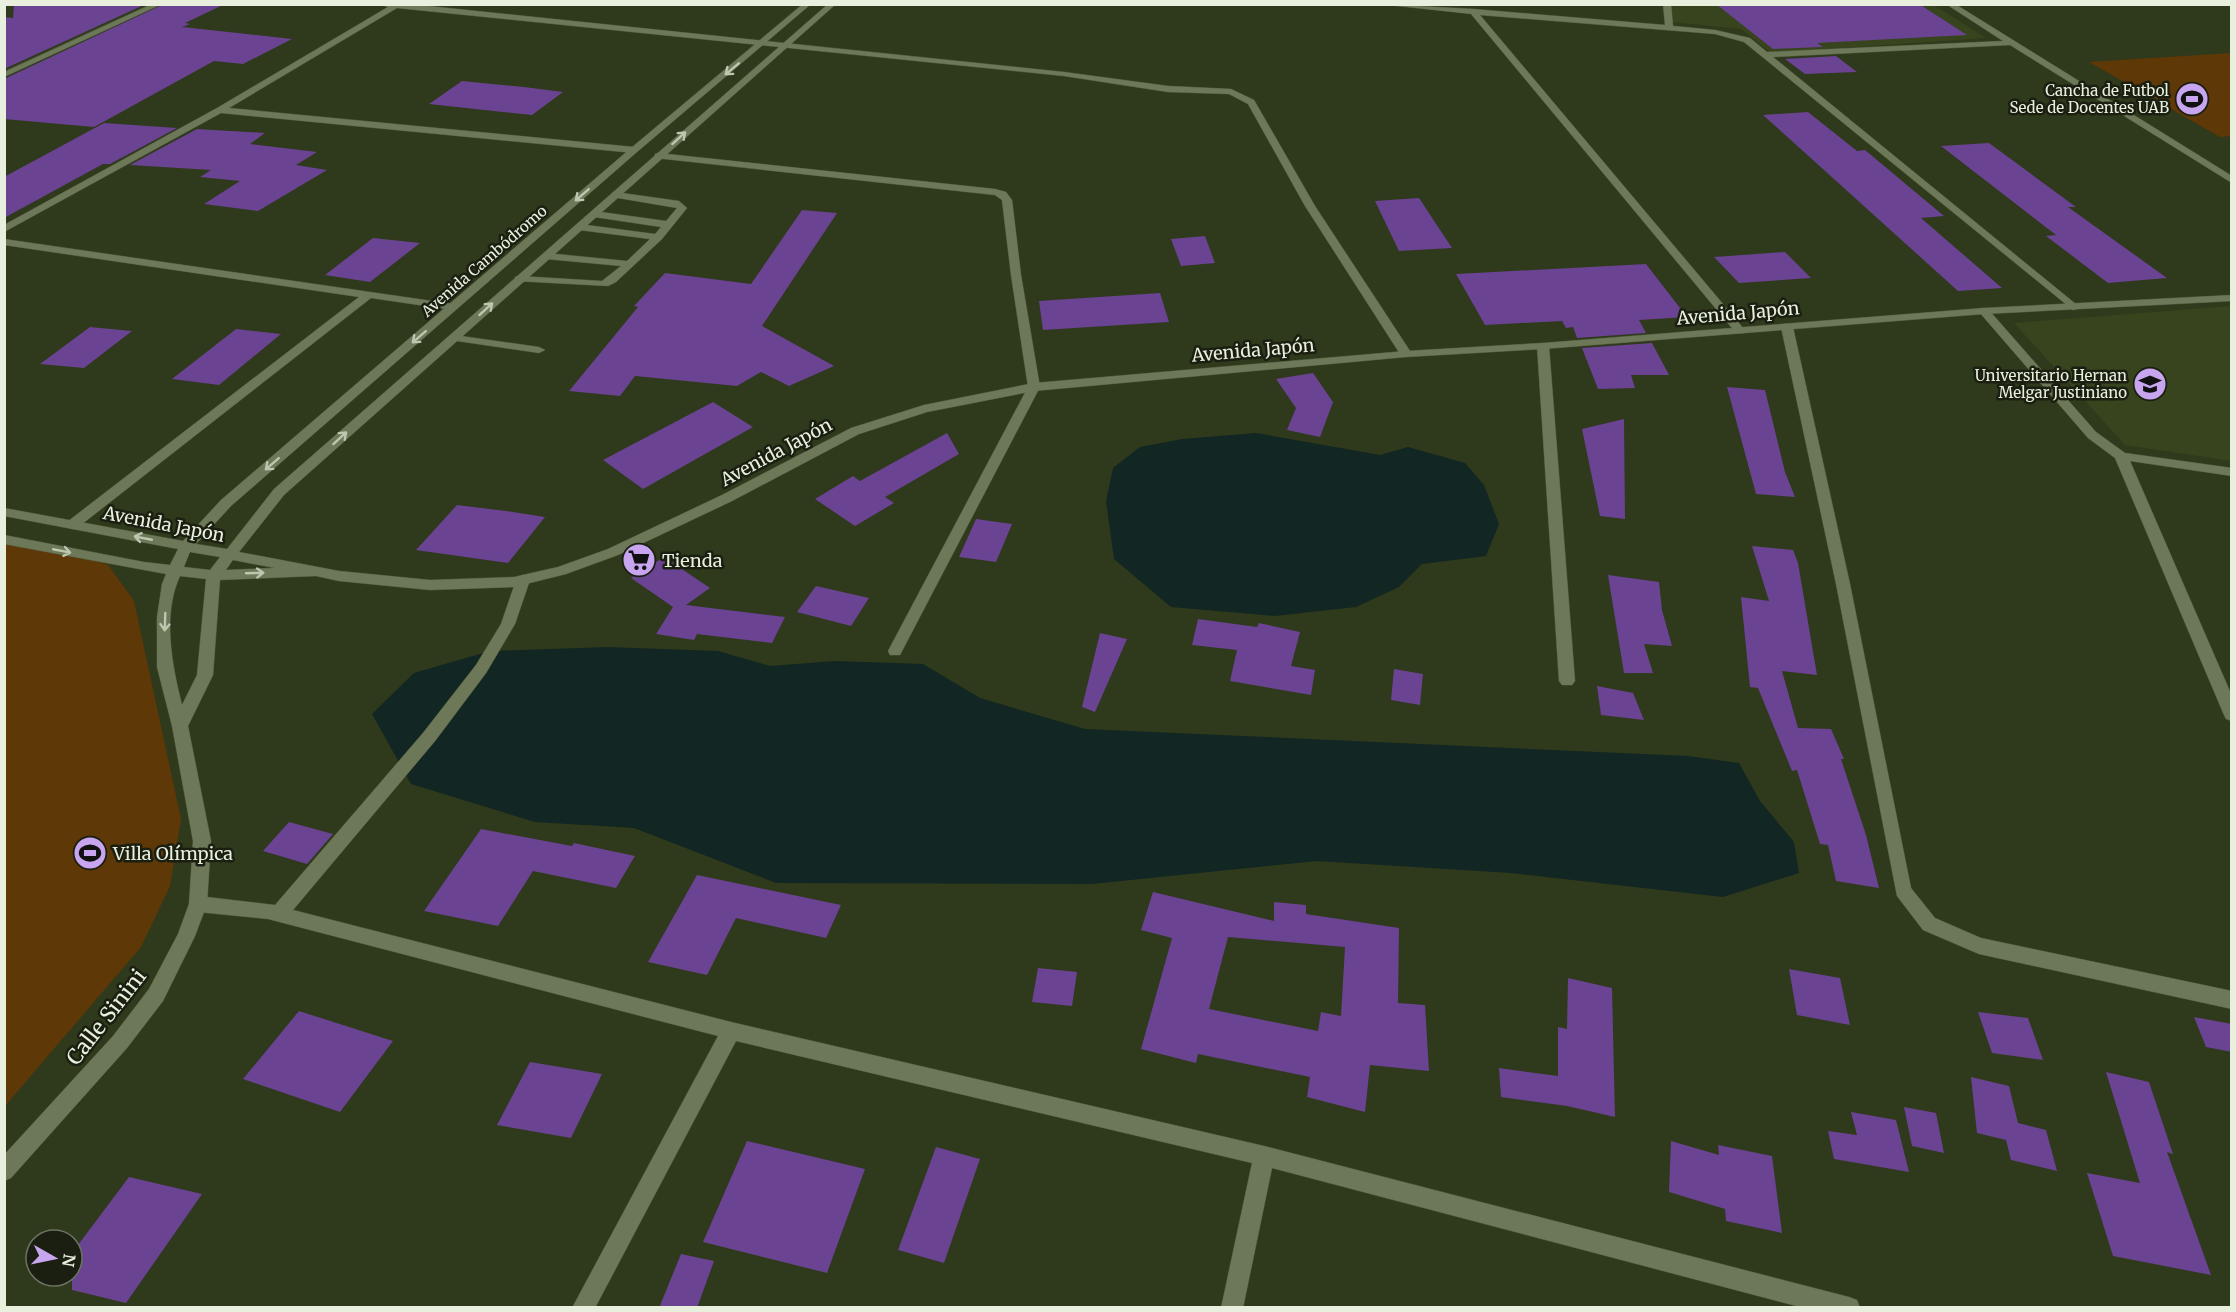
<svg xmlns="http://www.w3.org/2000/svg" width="2236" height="1312" viewBox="0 0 2236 1312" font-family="Merriweather,serif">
<rect width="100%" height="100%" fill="#2f391b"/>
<g fill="#37441e">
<path d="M1671 5H1934L1986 38 1771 53 1741 29 1671 22Z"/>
<path d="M2231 306V461L2125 445 2014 323Z"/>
</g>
<g fill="#5f3807">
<path d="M2231 53V136L2220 137 2089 62Z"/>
<path d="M5 541 63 550 108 565 134 601 181 819 170 886 141 947 5 1106Z"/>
</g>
<g fill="#122623">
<path d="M1256 433 1380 455 1408 447 1465 463 1484 485 1499 524 1486 556 1422 564 1399 587 1356 607 1275 616 1171 607 1114 559 1106 501 1113 468 1140 447 1182 439Z"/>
<path d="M607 647 718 651 770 666 835 661 923 664 980 698 1085 729 1688 756 1739 763 1760 801 1794 842 1799 873 1723 897 1511 873 1317 861 1092 884 776 883 634 828 535 822 411 784 372 714 414 673 490 651Z"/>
</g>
<g fill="#6a4392" fill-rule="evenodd">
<path d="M14 4H146L4 69V17L13 18Z"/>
<path d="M164 4H225L185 23 190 24 182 27 292 39 243 64 214 61 94 127 4 119V79Z"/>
<path d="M1716 4H1919L1967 35 1817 43 1823 47 1773 49Z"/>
<path d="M1836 56 1857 72 1805 74 1785 59Z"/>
<path d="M462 81 524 87 563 92 532 115 429 104Z"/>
<path d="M1808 112 1857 151 1865 150 1944 216 1921 218 2002 288 1958 291 1763 115Z"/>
<path d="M104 123 177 128 110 164H103L4 218V177Z"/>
<path d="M197 129 265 133 250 144 317 152 296 165 327 170 258 211 204 204 240 181 200 177 211 170 130 165Z"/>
<path d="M1989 143 2076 207H2068L2167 278 2108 283 2046 236 2056 235 1941 146Z"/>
<path d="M1419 198 1452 248 1399 251 1375 201Z"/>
<path d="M802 210 837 213 762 326 834 366 789 386 761 372 737 386 635 376 620 396 569 391 638 307 634 306 665 273 751 284Z"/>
<path d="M1205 236 1215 263 1181 266 1171 239Z"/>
<path d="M373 238 420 243 370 282 325 275Z"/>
<path d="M1785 252 1811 278 1739 283 1714 257Z"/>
<path d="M1646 264 1687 317 1639 320 1646 333 1577 338 1573 327 1566 328 1562 321 1485 325 1456 274Z"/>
<path d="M1160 293 1169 322 1043 330 1039 301Z"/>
<path d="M90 327 132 331 84 368 40 364Z"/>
<path d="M236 329 281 334 219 385 172 379Z"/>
<path d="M1652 343 1669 375H1631L1635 388 1598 389 1582 348Z"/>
<path d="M1313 373 1333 402 1320 437 1287 430 1296 408 1276 379Z"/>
<path d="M1727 387 1765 390 1785 472 1795 497 1756 494Z"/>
<path d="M713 402 753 427 643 489 603 460Z"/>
<path d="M1624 419 1625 519 1600 516 1582 429Z"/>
<path d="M947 433 959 454 885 497 894 503 855 526 815 499 853 476 860 481Z"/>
<path d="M457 505 506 511 545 517 508 563 416 550Z"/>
<path d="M976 519 1012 524 996 562 959 557Z"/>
<path d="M1752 546 1793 550 1798 563 1817 675 1782 671 1798 728 1831 729 1844 759H1841L1866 835 1879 888 1836 881 1828 845 1820 844 1797 770 1792 771 1758 688 1750 687 1741 597 1769 601Z"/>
<path d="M664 557 710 588 686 605 785 617 772 643 697 634 694 640 656 634 673 607 631 578Z"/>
<path d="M1608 575 1659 582 1662 610 1672 646 1644 644 1653 673H1624Z"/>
<path d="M816 586 869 598 851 626 797 612Z"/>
<path d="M1198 619 1257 627 1259 623 1300 632 1291 666 1315 670 1311 695 1230 681 1237 650 1192 645Z"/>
<path d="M1100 633 1127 639 1095 712 1082 707Z"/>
<path d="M1394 669 1423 674 1420 705 1391 700Z"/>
<path d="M1597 686 1633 693 1644 720 1601 715Z"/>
<path d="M289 822 333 834 307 864 263 851Z"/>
<path d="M481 829 572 846 574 843 635 856 616 888 533 871 498 926 424 911Z"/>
<path d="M697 875 841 905 826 938 736 918 707 975 648 962Z"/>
<path d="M1153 892 1274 921V902L1306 905V914L1399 928 1398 1003 1425 1005 1429 1071 1370 1065 1365 1112 1307 1097 1310 1077 1198 1054 1196 1063 1141 1049 1172 938 1141 930ZM1228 937 1345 947 1341 1016 1321 1012 1318 1031 1209 1009Z"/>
<path d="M1038 968 1077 972 1072 1006 1032 1002Z"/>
<path d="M1789 969 1840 978 1850 1025 1797 1015Z"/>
<path d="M1568 978 1612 988 1615 1117 1567 1106 1501 1097 1499 1068 1558 1076V1027L1567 1029Z"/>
<path d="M299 1011 393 1041 340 1112 243 1079Z"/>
<path d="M1978 1012 2028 1018 2043 1060 1992 1053Z"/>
<path d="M2194 1017 2232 1024V1052L2206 1047Z"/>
<path d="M530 1062 602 1074 571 1138 497 1125Z"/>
<path d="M2106 1072 2149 1082 2173 1154 2167 1152 2211 1275 2113 1256 2087 1173 2140 1183Z"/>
<path d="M1971 1077 2009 1086 2018 1123 2046 1130 2057 1171 2011 1160 2006 1140 1977 1133Z"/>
<path d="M1904 1107 1936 1113 1944 1153 1912 1146Z"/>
<path d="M1851 1112 1896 1120 1909 1172 1834 1159 1828 1131 1857 1135Z"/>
<path d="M747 1141 865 1169 827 1273 703 1242Z"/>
<path d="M1671 1141 1719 1155 1718 1145 1772 1156 1782 1233 1726 1221 1725 1209 1669 1192Z"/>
<path d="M936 1147 980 1159 944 1263 898 1250Z"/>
<path d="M129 1177 202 1194 126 1303 72 1290V1253Z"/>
<path d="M681 1254 714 1261 697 1308H659Z"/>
</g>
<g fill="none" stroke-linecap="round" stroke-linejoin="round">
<g stroke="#4d563c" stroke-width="1">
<g id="minor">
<path d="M152 4H162L4 77V72Z"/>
<path d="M379 4H409L1064 72 1168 86 1231 89 1254 100 1315 206 1412 354 1406 357 1400 354 1305 206 1248 104 1229 94 1168 92 1064 76 397 8 229 108 634 147 639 150 634 153 221 113 4 232V225L217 108 388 7Z"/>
<path d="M1379 4 1473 9 1665 25 1663 4H1671L1673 26 1715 30 1750 38 1767 52 2003 41 1946 4H1955L2232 176V183L2010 45 1773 57 2077 305V309L2073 310 1744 42 1715 34 1480 15 1744 329V333H1736L1471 14Z"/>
<path d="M658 153 995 189 1006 192 1012 200 1021 275 1040 387 900 655H890L888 651 1028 387 1011 275 1002 200 995 195 655 158V154Z"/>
<path d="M615 192 679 201 687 208 662 239 616 282 608 286 515 281V277L519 276 602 281 621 266 546 259 541 256 546 253 627 261 650 239 579 230 574 227 579 224 655 234 661 227 594 217 589 214 594 211 666 221 677 208 612 197V193Z"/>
<path d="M4 239 453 304 458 307 453 310 371 298 77 528 72 529 65 525 67 522 359 297 4 245Z"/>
<path d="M1984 308 1988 309 2096 432 2125 453 2232 468V476L2130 461 2232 696V721L2226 719 2224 715 2115 458 2088 438 1980 313V309Z"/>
<path d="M1787 324 1793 327 1850 584 1911 888 1935 918 1981 938 2232 991V1009L1979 954 1923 930 1897 896 1836 584 1781 327Z"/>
<path d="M454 335 539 347 545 350 539 353 450 340V336Z"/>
<path d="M1543 343 1549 346 1575 681 1572 685H1562L1559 681 1537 346Z"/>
<path d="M523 575 530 580 515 624 486 673 435 741 293 910 731 1022 1264 1146 1849 1297 1857 1300 1860 1308H1804L1272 1168 1243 1308H1221L1252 1163 736 1041 595 1308H572L718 1036 268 919 198 912 192 909 189 904 192 899 198 896 275 905 423 733 476 665 501 624 516 580Z"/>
</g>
</g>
<g stroke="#4d563c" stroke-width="1">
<path id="tertiary" d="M803 4H811L637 152 231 506 196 544 227 549 274 489 828 4H836L284 495 239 552 339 571 430 580 514 577 558 567 608 549 722 495 851 428 924 405 1034 383 1406 351 1543 343 1984 308 2232 295V301L1984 314 1543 349 1406 357 1034 391 927 412 859 434 732 501 618 555 566 574 514 587 430 590 339 581 316 576 220 580 213 675 188 726 211 841 207 904 195 936 163 1001 127 1048 11 1178 4 1181V1155L113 1036 149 989 178 934 189 904 193 841 172 726 157 667V617L162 584 166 574 4 544V535L144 562 170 565 178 549 4 516V508L183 541 221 500 631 148ZM190 552 220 557 210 570 184 567ZM233 560 275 568 226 570ZM180 576 206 579 197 675 182 705C172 665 162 615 180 576Z"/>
</g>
<use href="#minor" fill="#6c7857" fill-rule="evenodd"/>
<use href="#tertiary" fill="#6c7857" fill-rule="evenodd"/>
</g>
<defs><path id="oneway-shaft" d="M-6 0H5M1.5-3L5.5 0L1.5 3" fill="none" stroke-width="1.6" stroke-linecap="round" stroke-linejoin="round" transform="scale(1.5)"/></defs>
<g stroke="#bdc6ae">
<use href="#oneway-shaft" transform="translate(732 69) rotate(140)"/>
<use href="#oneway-shaft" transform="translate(679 138) rotate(-42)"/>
<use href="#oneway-shaft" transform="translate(582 195) rotate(139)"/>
<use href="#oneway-shaft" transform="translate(486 309) rotate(-42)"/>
<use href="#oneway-shaft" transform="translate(419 337) rotate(139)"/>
<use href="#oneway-shaft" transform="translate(340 438) rotate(-42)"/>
<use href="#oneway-shaft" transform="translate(272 464) rotate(139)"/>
<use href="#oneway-shaft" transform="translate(143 538) rotate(-169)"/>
<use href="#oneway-shaft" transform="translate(62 551) rotate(11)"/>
<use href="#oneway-shaft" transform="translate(255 573) rotate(-2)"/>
<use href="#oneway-shaft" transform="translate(165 622) rotate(92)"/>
</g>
<defs>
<g id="stadium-disc" transform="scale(1.725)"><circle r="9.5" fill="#c7a6ef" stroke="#1a1f11"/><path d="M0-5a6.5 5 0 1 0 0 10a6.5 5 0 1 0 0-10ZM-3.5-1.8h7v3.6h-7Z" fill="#111"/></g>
<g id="university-disc" transform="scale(1.725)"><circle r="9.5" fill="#c7a6ef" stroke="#1a1f11"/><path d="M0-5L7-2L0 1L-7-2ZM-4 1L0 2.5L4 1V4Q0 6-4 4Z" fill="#111"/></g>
<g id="supermarket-disc" transform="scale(1.725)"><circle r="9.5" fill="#c7a6ef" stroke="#1a1f11"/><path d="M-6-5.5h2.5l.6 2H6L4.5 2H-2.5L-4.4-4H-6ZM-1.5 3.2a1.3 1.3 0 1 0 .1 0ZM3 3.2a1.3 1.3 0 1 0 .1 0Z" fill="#111"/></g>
</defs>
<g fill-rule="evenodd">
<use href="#stadium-disc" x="2192" y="99"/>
<use href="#university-disc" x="2150" y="384"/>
<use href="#supermarket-disc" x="639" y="560"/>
<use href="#stadium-disc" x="90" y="853"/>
</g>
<g text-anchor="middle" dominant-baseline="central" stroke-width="5" stroke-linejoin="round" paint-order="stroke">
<g font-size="15" fill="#e8f0dd" stroke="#1a1f11" text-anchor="end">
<text x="2169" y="90">Cancha de Futbol<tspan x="2169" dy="17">Sede de Docentes UAB</tspan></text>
<text x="2127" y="375">Universitario Hernan<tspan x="2127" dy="17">Melgar Justiniano</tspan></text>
</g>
<g font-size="15" fill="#e8f0dd" stroke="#1a1f11">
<text transform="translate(484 261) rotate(-41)">Avenida Cambódromo</text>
</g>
<g font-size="18" fill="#e8f0dd" stroke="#1a1f11">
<text transform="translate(1738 313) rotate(-5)">Avenida Japón</text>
<text transform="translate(1253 350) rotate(-5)">Avenida Japón</text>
<text transform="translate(776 452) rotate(-28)">Avenida Japón</text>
<text transform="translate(164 524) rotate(11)">Avenida Japón</text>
</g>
<g font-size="18" fill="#e8f0dd" stroke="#1a1f11" text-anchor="start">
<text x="662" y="560">Tienda</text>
<text x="113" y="853">Villa Olímpica</text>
</g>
<g font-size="21" fill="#e8f0dd" stroke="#1a1f11">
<text transform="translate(106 1017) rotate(-52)">Calle Sinini</text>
</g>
</g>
<rect width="2236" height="1312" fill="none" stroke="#e8f0dd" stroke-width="12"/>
<g transform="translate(54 1258) rotate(99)"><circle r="28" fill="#1a1f11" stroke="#6c7363" stroke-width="1.5"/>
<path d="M0-4.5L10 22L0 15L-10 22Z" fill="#c7a6ef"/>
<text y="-9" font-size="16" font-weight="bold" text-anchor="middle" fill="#e8f0dd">N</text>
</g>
</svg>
